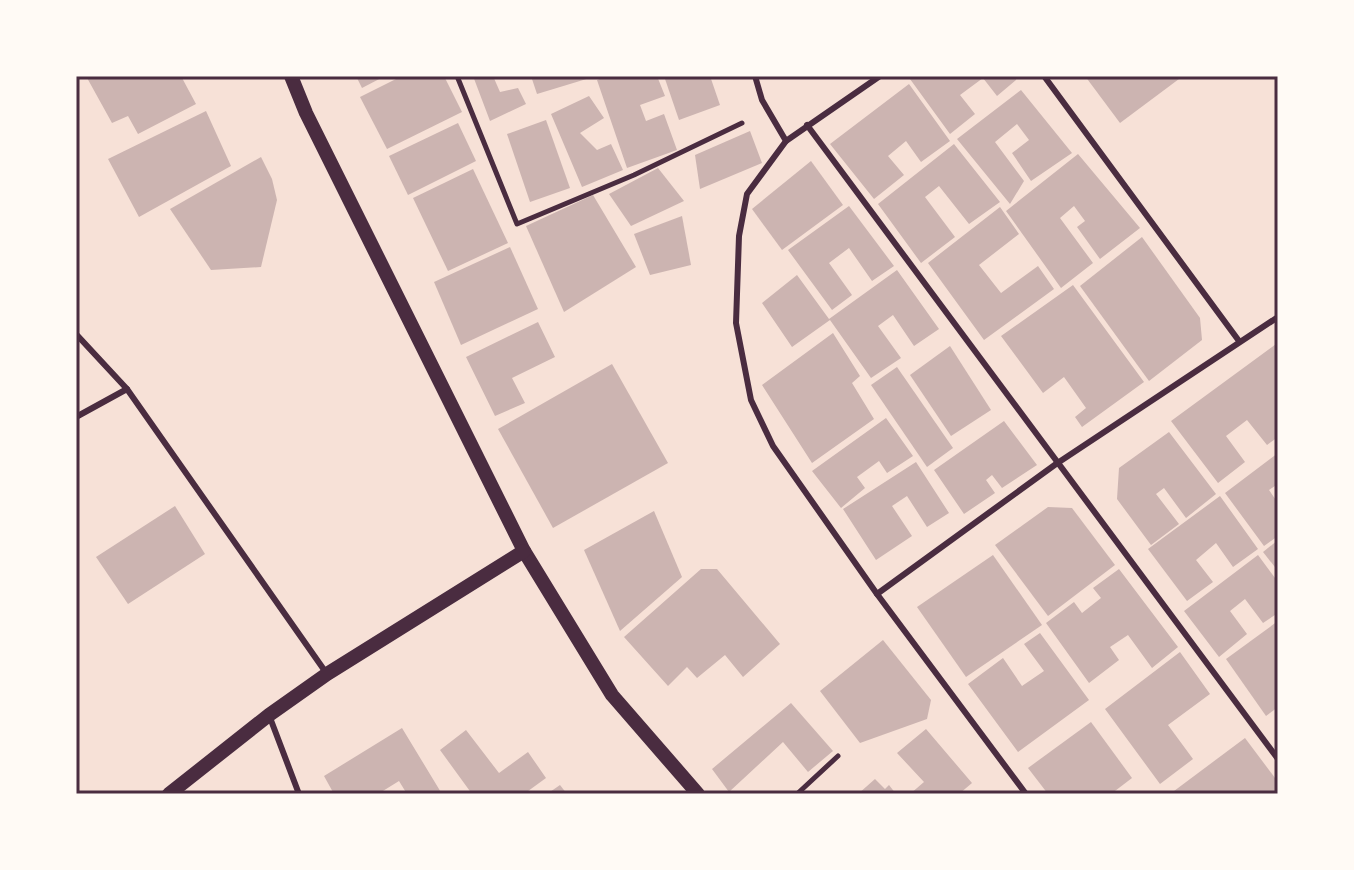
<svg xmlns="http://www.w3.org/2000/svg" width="1354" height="870" viewBox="0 0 1354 870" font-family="'Noto Serif',serif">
<rect width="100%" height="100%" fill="#f7e1d7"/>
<g fill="#ccb4b1">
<path d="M86 76H181L196 104 138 134 128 116 112 123Z"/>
<path d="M356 76H385L362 88Z"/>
<path d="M402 76H444L462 112 387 149 360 97Z"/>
<path d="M473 76H493L500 92 518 88 526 104 490 121Z"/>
<path d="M531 76H592L593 77 537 94Z"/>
<path d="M609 76H657L665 96 640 105 646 121 664 114 677 150 627 168 597 80Z"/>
<path d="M664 76H710L720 105 679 120Z"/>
<path d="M914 76H1017L1016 80 997 96 983 78 960 95 975 114 950 134 910 79Z"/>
<path d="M1085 76H1183L1120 123Z"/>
<path d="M909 84 950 141 921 162 906 141 888 156 904 175 874 199 830 144Z"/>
<path d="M1021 90 1072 153 1031 181 1012 153 1029 140 1017 124 995 142 1024 181 1010 204 957 139Z"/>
<path d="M589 96 604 118 580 133 597 150 611 144 623 170 582 187 551 114Z"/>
<path d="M206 111 231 166 139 217 108 159Z"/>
<path d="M546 120 570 188 530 202 507 134Z"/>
<path d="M458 123 476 161 408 195 389 156Z"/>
<path d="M750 131 762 163 700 189 695 155Z"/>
<path d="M954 144 1000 202 969 224 939 186 925 197 955 237 921 263 878 204Z"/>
<path d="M1078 154 1140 228 1100 259 1077 227 1085 221 1074 206 1060 218 1093 263 1061 288 1006 211Z"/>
<path d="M261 157 272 179 277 200 261 267 211 270 170 209Z"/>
<path d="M811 161 843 205 782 250 752 209Z"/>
<path d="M658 168 684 201 631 226 609 194Z"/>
<path d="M473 169 508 243 448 271 413 198Z"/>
<path d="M593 195 636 267 564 312 526 226Z"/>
<path d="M849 206 894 266 872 281 849 248 829 263 852 295 832 310 788 250Z"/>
<path d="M1000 207 1019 234 979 265 1001 293 1038 266 1054 289 984 340 928 263Z"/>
<path d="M682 216 691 265 650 275 634 234Z"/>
<path d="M1142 237 1200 318 1202 340 1149 381 1080 286Z"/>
<path d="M510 247 538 309 461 345 434 282Z"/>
<path d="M897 270 939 329 914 346 893 315 878 326 901 358 871 378 830 320 792 347 762 303 797 275 829 319Z"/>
<path d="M1073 285 1144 382 1082 427 1075 417 1086 408 1064 377 1043 393 1001 336Z"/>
<path d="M538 322 555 357 512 378 525 403 495 416 466 357Z"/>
<path d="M833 333 860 376 852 383 874 419 812 463 762 385Z"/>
<path d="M1276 344 1278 437 1267 445 1247 420 1226 436 1245 462 1218 483 1171 421Z"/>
<path d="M950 346 991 410 951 436 910 375Z"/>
<path d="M612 364 668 463 553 528 498 429Z"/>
<path d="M897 367 953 448 927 467 871 385Z"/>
<path d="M886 418 913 456 887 473 879 461 857 477 865 488 841 508 812 471Z"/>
<path d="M1004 421 1037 465 1002 488 992 475 986 480 995 493 964 514 934 470Z"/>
<path d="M1169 432 1216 494 1186 518 1164 488 1156 494 1179 524 1151 545 1117 499 1119 468Z"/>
<path d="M1278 453V484L1269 490 1278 503V536L1264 546 1225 493Z"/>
<path d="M916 462 949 513 927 527 907 496 892 506 912 536 876 560 843 509Z"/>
<path d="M1220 496 1258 549 1233 567 1216 543 1196 560 1213 582 1187 601 1148 549Z"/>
<path d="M175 506 205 554 128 604 96 557Z"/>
<path d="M1048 507 1072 508 1115 565 1048 616 995 545Z"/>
<path d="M654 511 682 577 620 631 584 550Z"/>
<path d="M1278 540V571L1263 552Z"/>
<path d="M993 555 1042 625 966 677 917 607Z"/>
<path d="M1258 555 1278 582V613L1263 623 1245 599 1230 611 1247 634 1219 657 1184 611Z"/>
<path d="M701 569H717L780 644 743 677 725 655 697 678 687 667 668 686 624 637Z"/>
<path d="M1119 569 1178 647 1152 668 1128 635 1110 647 1119 660 1089 683 1046 623 1074 602 1082 613 1101 598 1093 588Z"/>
<path d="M1278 621V707L1266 716 1226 659Z"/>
<path d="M1040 633 1089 700 1018 752 968 684 1003 658 1022 686 1044 671 1024 644Z"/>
<path d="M883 640 931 700 927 719 860 743 820 691Z"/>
<path d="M1180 652 1210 694 1168 725 1193 759 1160 784 1105 709Z"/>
<path d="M791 703 833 751 808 772 783 742 729 792 712 769Z"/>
<path d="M1091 722 1132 778 1111 794H1048L1028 768Z"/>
<path d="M402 728 442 794H407L399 781 378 794H334L324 776Z"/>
<path d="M926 729 972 783 959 794H910L924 782 897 753Z"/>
<path d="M466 730 499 773 528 752 546 778 524 794H472L440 750Z"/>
<path d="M1245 738 1278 782V794H1170Z"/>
<path d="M875 779 885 789 889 785 896 794H858Z"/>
<path d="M560 785 567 794H547Z"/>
</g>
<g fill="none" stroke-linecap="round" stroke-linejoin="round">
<g stroke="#4a2c40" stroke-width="5">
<path d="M457 76 517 224 634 175 742 123"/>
<path d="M797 794 838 756"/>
</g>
<g stroke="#4a2c40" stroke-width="6">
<path d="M755 76 762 100 786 141 747 194 739 236 736 323 751 400 773 446 877 594 1026 794"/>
<path d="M1044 76 1239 341"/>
<path d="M807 125 1278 759"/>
<path d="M786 141 880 76"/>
<path d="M76 334 127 389"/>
<path d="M76 417 127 389 327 674"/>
<path d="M877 594 1056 464 1278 317"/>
<path d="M269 715 299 794"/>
</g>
<g stroke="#4a2c40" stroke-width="14">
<path d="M291 76 306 113 524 551 612 695 698 794"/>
<path d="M169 794 269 715 327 674 524 551"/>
</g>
</g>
<rect width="1354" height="870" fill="none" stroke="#fffaf5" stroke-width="156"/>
<rect x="78" y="78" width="1198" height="714" fill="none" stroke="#4a2c40" stroke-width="3"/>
</svg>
